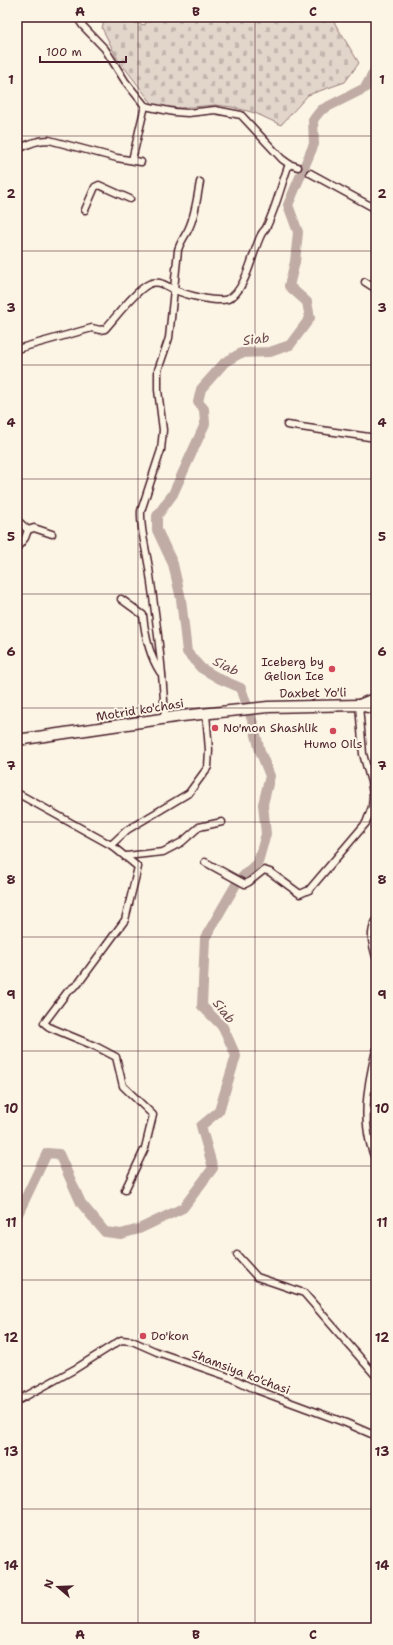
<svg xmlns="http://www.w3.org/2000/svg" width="393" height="1645" viewBox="0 0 393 1645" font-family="'Shantell Sans',sans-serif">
<defs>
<pattern id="cemetery-stones" width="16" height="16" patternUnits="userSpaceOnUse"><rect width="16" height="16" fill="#e2d5ca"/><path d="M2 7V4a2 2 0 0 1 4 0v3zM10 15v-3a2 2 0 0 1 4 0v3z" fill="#c3b6ae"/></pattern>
</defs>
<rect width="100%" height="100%" fill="#fcf5e5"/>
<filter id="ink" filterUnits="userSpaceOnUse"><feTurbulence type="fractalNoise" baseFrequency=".025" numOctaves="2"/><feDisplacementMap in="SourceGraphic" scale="8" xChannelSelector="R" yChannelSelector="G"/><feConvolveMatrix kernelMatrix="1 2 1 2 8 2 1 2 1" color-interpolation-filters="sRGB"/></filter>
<g filter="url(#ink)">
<path fill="url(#cemetery-stones)" stroke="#967a7a" d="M105 17 145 25 147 17H331L359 63 345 82 308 95 281 125 255 113 232 107 215 105 181 108 154 106 117 58 102 28Z"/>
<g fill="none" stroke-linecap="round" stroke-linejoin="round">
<path stroke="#c0aca5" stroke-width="10" d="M17 1216 47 1153 59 1154 81 1203 105 1232 121 1234 139 1229 183 1208 213 1168 201 1126 219 1111 236 1056 223 1027 202 1006 205 938 238 881 258 862 266 834 263 804 270 776 260 751 253 723 241 688 220 679 201 668 187 652 181 599 173 564 157 530V516L173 494 205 424 204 409 198 402 201 389 225 362 241 353 270 352 290 345 310 318 307 302 289 286 295 262 298 232 288 205 314 144 313 120 321 110 365 88 376 68"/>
<g stroke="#4a1f2b" stroke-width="9">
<g id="minor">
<path d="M77 17 83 26 105 49 125 81 145 106 174 112 188 113 215 110 241 115 282 159 289 164 298 167"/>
<path d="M134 17H138"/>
<path d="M17 154 19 149C29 143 37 140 49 140L117 158 141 162"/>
<path d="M132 160 145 106"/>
<path d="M310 173 376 209"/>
<path d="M85 210 95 187 99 185 130 199"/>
<path d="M365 282 376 289"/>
<path d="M17 349 92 328 100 330 105 329C115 318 136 290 149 284 159 279 167 287 175 290 186 295 217 303 228 299 246 292 253 250 261 235 262 232 265 230 266 228 276 208 281 185 289 164"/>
<path d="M287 425 376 438"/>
<path d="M17 520 28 530 25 538 17 548"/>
<path d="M28 530 34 528 52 534"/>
<path d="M121 599 143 615C145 636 149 655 160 672"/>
<path d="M165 719C163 669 156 618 149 568 146 549 140 529 141 511L161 450 163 430 158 390V370L169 338 178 250C180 243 183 239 187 232 195 218 197 198 200 182"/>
<path d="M17 793 111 845 138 867 125 920 78 984 68 991 44 1023 49 1027 97 1047 116 1057 123 1086 153 1115 145 1148 125 1190"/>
<path d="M111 845 127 830 189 793 208 767 209 750 206 714"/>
<path d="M126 856 163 852 182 842 199 827 222 822"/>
<path d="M205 862 245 884 249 882 264 870 270 872 300 894 309 890 366 823 372 807 373 795 371 782 363 754 359 705"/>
<path d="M376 921C369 934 372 943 376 957"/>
<path d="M376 1050C367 1086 360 1125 376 1161"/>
<path d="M237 1255 257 1277 304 1293 376 1376"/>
<path d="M17 1401 75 1369 121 1340 132 1341 157 1352 232 1378 257 1390 346 1423 376 1436"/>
</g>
</g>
<g stroke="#4a1f2b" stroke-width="13">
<g id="primary">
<path d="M359 705 376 698"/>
<path d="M17 740 182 716 268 707 359 705 376 709"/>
</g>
</g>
<use href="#minor" stroke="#fcf5e5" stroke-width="6"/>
<use href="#primary" stroke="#fcf5e5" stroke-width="10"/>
</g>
</g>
<path fill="none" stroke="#4a1f2b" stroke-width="1" stroke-opacity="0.55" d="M138 17V1628M255 17V1628M17 136H376M17 251H376M17 365H376M17 479H376M17 594H376M17 708H376M17 822H376M17 937H376M17 1051H376M17 1166H376M17 1280H376M17 1394H376M17 1509H376"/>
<g fill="#d1495b" stroke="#fcf5e5" stroke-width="1.5">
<circle cx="332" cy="669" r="4"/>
<circle cx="215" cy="728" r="4"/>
<circle cx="333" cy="731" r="4"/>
<circle cx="143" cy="1336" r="4"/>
</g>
<g text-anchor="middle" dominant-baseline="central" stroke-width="4" stroke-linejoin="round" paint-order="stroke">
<g font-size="12" fill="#4a1f2b" stroke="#fcf5e5" text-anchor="start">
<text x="324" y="662" text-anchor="end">Iceberg by<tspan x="324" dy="14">Gelion Ice</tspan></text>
<text x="223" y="728">No'mon Shashlik</text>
<text x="333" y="744" text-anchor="middle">Humo Oils</text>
<text x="151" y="1336">Do'kon</text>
</g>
<g font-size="12" fill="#4a1f2b" stroke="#fcf5e5">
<text transform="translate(313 693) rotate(-1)">Daxbet Yo'li</text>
<text transform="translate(140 710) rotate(-9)">Motrid ko'chasi</text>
<text transform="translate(241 1372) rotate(21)">Shamsiya ko'chasi</text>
</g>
<g font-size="13" font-style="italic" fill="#6d4950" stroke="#fcf5e5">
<text transform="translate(256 339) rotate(-8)">Siab</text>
<text transform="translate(226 666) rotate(27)">Siab</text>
<text transform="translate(224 1011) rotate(52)">Siab</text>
</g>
</g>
<rect width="393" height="1645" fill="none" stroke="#fcf5e5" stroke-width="44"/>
<g transform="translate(58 1587) rotate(289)" stroke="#fcf5e5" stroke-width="3" paint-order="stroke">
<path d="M0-3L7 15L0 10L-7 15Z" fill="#4a1f2b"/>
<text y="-6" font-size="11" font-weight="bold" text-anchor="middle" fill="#4a1f2b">N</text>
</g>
<path d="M40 56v6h86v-6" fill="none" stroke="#4a1f2b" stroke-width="2"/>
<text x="46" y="56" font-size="12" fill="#4a1f2b" stroke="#fcf5e5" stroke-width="3" paint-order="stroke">100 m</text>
<rect x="22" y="22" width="349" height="1601" fill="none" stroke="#4a1f2b" stroke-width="1.5"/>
<g font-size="13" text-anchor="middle" font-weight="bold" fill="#4a1f2b">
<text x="80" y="16">A</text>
<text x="196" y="16">B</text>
<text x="313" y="16">C</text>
<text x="11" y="84">1</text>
<text x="382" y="84">1</text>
<text x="11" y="198">2</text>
<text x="382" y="198">2</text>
<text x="11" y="312">3</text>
<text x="382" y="312">3</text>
<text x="11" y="427">4</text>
<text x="382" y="427">4</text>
<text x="11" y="541">5</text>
<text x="382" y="541">5</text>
<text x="11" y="656">6</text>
<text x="382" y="656">6</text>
<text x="11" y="770">7</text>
<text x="382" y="770">7</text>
<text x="11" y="884">8</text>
<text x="382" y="884">8</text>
<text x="11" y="999">9</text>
<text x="382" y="999">9</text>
<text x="11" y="1113">10</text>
<text x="382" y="1113">10</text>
<text x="11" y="1227">11</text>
<text x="382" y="1227">11</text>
<text x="11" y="1342">12</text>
<text x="382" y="1342">12</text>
<text x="11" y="1456">13</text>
<text x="382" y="1456">13</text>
<text x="11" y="1570">14</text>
<text x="382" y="1570">14</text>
<text x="80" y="1639">A</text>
<text x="196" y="1639">B</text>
<text x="313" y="1639">C</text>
</g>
</svg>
